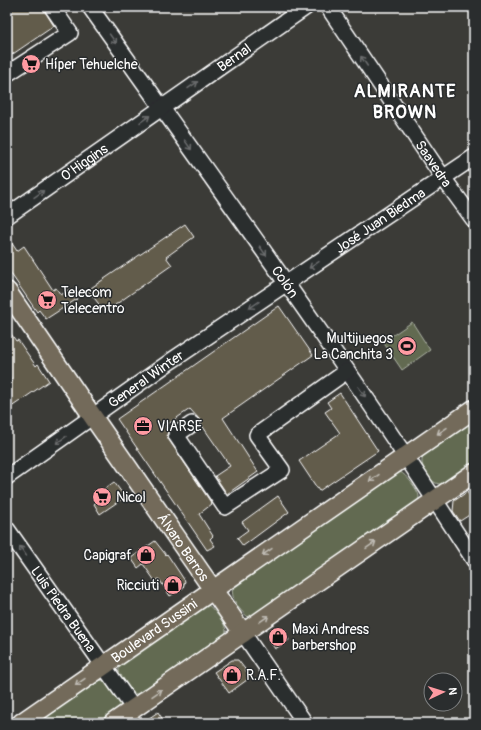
<svg xmlns="http://www.w3.org/2000/svg" width="481" height="730" viewBox="0 0 481 730" font-family="Pangolin,sans-serif">
<rect width="100%" height="100%" fill="#3b3b37"/>
<filter id="ink" filterUnits="userSpaceOnUse"><feTurbulence type="fractalNoise" baseFrequency=".025" numOctaves="2"/><feDisplacementMap in="SourceGraphic" scale="8" xChannelSelector="R" yChannelSelector="G"/><feConvolveMatrix kernelMatrix="1 2 1 2 8 2 1 2 1" color-interpolation-filters="sRGB"/></filter>
<g filter="url(#ink)">
<g fill="#626b51" stroke="#b0b5a8">
<path d="M412 322 430 350 402 370 383 342Z"/>
<path d="M474 419V463C467 468 447 486 439 484 433 483 430 478 427 473 422 466 420 462 424 453Z"/>
<path d="M400 472C406 474 418 490 419 496 419 499 418 500 417 503L254 616 248 617C238 609 230 598 233 585L396 473Z"/>
<path d="M208 605C213 608 226 624 226 631 226 633 225 635 224 637L144 693 136 694 130 691 119 675V668L122 662 203 606Z"/>
<path d="M98 680 105 681 120 702 121 706 119 710 101 723H33Z"/>
</g>
<g fill="#625b4b" stroke="#fff">
<path d="M7 7H42L54 26 7 58Z"/>
<path d="M185 224 194 237 166 257 172 265 105 312 88 290Z"/>
<path d="M7 236 17 251 24 246 53 290 56 288 61 295 70 289 77 299 46 319 39 310 37 312 7 268Z"/>
<path d="M279 306 313 355 223 418 258 472 227 494 215 476 230 466 201 424 199 419 190 409 165 426 168 431 167 435 169 440 212 504 199 514 213 536 210 539 215 546 207 550 117 419Z"/>
<path d="M7 328 16 341 18 340 36 366 38 364 49 381 7 410V385L13 381 7 372Z"/>
<path d="M340 393 378 451 319 491 299 461 340 433 325 412 331 408 327 402Z"/>
<path d="M114 482 125 497 100 514 94 504 99 500 96 495Z"/>
<path d="M467 492 474 502V512L460 521 453 511 454 501Z"/>
<path d="M278 496 289 512 243 546 237 538 248 530 242 522Z"/>
<path d="M155 541 166 555 167 554 185 581 183 588 170 596 159 579 155 581 143 564 138 568 131 558Z"/>
<path d="M280 627 289 640 275 649 270 641 269 635Z"/>
<path d="M232 660H238L251 677 229 693 214 672Z"/>
<path d="M158 712 165 723H142Z"/>
</g>
<g fill="none" stroke-linecap="round" stroke-linejoin="round">
<g stroke="#fff" stroke-width="18">
<g id="minor">
<path id="s1" d="M90 7C220 190 352 371 474 560"/>
<path id="s2" d="M328 7 444 179 474 220"/>
<path d="M7 74 70 33 52 7"/>
<path id="s3" d="M7 216 306 7"/>
<path d="M192 424 176 435 225 507 282 470 257 435 347 371"/>
<path id="s4" d="M7 477 171 361 474 157"/>
<path id="s5" d="M7 529 134 709"/>
<path d="M243 633 305 723"/>
</g>
</g>
<g stroke="#fff" stroke-width="21">
<g id="major">
<path id="s6" d="M7 291 93 417 243 633"/>
<path id="s7" d="M21 723 474 409"/>
<path d="M113 723 474 473"/>
</g>
</g>
<use href="#minor" stroke="#2a2d2e" stroke-width="15"/>
<use href="#major" stroke="#736b5a" stroke-width="18"/>
</g>
<defs><path id="oneway-shaft" d="M-6 0H5M1.5-3L5.5 0L1.5 3" fill="none" stroke-width="1.6" stroke-linecap="round" stroke-linejoin="round"/></defs>
<g stroke="#6a6c6d">
<use href="#oneway-shaft" transform="translate(113 39) rotate(55)"/>
<use href="#oneway-shaft" transform="translate(364 61) rotate(-124)"/>
<use href="#oneway-shaft" transform="translate(193 85) rotate(-35)"/>
<use href="#oneway-shaft" transform="translate(145 119) rotate(-35)"/>
<use href="#oneway-shaft" transform="translate(188 145) rotate(55)"/>
<use href="#oneway-shaft" transform="translate(39 194) rotate(-35)"/>
<use href="#oneway-shaft" transform="translate(263 251) rotate(55)"/>
<use href="#oneway-shaft" transform="translate(314 265) rotate(146)"/>
<use href="#oneway-shaft" transform="translate(254 305) rotate(146)"/>
<use href="#oneway-shaft" transform="translate(362 392) rotate(55)"/>
<use href="#oneway-shaft" transform="translate(61 440) rotate(145)"/>
<use href="#oneway-shaft" transform="translate(23 551) rotate(-125)"/>
</g>
<g stroke="#c0bcb5">
<use href="#oneway-shaft" transform="translate(442 431) rotate(146)"/>
<use href="#oneway-shaft" transform="translate(374 478) rotate(145)"/>
<use href="#oneway-shaft" transform="translate(371 545) rotate(-35)"/>
<use href="#oneway-shaft" transform="translate(267 552) rotate(145)"/>
<use href="#oneway-shaft" transform="translate(264 619) rotate(-35)"/>
<use href="#oneway-shaft" transform="translate(80 682) rotate(145)"/>
<use href="#oneway-shaft" transform="translate(157 693) rotate(-35)"/>
</g>
</g>
<defs>
<g id="supermarket-disc" transform="scale(1)"><circle r="9.5" fill="#ff9aa2" stroke="#2a2d2e"/><path d="M-6-5.5h2.5l.6 2H6L4.5 2H-2.5L-4.4-4H-6ZM-1.5 3.2a1.3 1.3 0 1 0 .1 0ZM3 3.2a1.3 1.3 0 1 0 .1 0Z" fill="#111"/></g>
<g id="stadium-disc" transform="scale(1)"><circle r="9.5" fill="#ff9aa2" stroke="#2a2d2e"/><path d="M0-5a6.5 5 0 1 0 0 10a6.5 5 0 1 0 0-10ZM-3.5-1.8h7v3.6h-7Z" fill="#111"/></g>
<g id="office-disc" transform="scale(1)"><circle r="9.5" fill="#ff9aa2" stroke="#2a2d2e"/><path d="M-6-3h4V-5.5h4V-3h4V5H-6ZM-1-4.5V-3h2v-1.5ZM-6 0V1H6V0Z" fill="#111"/></g>
<g id="shop-disc" transform="scale(1)"><circle r="9.5" fill="#ff9aa2" stroke="#2a2d2e"/><path d="M-5-2.5h2.3a2.7 3.5 0 0 1 5.4 0H5L5.5 6h-11ZM-1.5-2.5h3a1.5 2.3 0 0 0-3 0Z" fill="#111"/></g>
</defs>
<g fill-rule="evenodd">
<use href="#supermarket-disc" x="31" y="64"/>
<use href="#supermarket-disc" x="47" y="300"/>
<use href="#stadium-disc" x="407" y="346"/>
<use href="#office-disc" x="143" y="426"/>
<use href="#supermarket-disc" x="102" y="497"/>
<use href="#shop-disc" x="146" y="555"/>
<use href="#shop-disc" x="173" y="585"/>
<use href="#shop-disc" x="278" y="637"/>
<use href="#shop-disc" x="232" y="675"/>
</g>
<g text-anchor="middle" dominant-baseline="central" stroke-width="3" stroke-linejoin="round" paint-order="stroke">
<g font-size="14" fill="#fff" stroke="#2a2d2e">
<text stroke="none"><textPath href="#s3" startOffset="277">Bernal</textPath></text>
<text stroke="none"><textPath href="#s3" startOffset="94">O'Higgins</textPath></text>
<text stroke="none"><textPath href="#s2" startOffset="189">Saavedra</textPath></text>
<text stroke="none"><textPath href="#s4" startOffset="453">José Juan Biedma</textPath></text>
<text stroke="none"><textPath href="#s1" startOffset="337">Colón</textPath></text>
<text stroke="none"><textPath href="#s4" startOffset="170">General Winter</textPath></text>
<text stroke="none"><textPath href="#s6" startOffset="311">Álvaro Barros</textPath></text>
<text stroke="none"><textPath href="#s5" startOffset="98">Luis Piedra Buena</textPath></text>
<text stroke="none"><textPath href="#s7" startOffset="162">Boulevard Sussini</textPath></text>
</g>
<g font-size="14" fill="#fff" stroke="#2a2d2e" text-anchor="start">
<text x="45" y="64">Híper Tehuelche</text>
<text x="61" y="292">Telecom<tspan x="61" dy="16">Telecentro</tspan></text>
<text x="393" y="338" text-anchor="end">Multijuegos<tspan x="393" dy="16">La Canchita 3</tspan></text>
<text x="157" y="426">VIARSE</text>
<text x="116" y="497">Nicol</text>
<text x="132" y="555" text-anchor="end">Capigraf</text>
<text x="159" y="585" text-anchor="end">Ricciuti</text>
<text x="292" y="629">Maxi Andress<tspan x="292" dy="16">barbershop</tspan></text>
<text x="246" y="675">R.A.F.</text>
</g>
<g font-size="18" font-weight="bold" letter-spacing="1" fill="#fff" stroke="#2a2d2e">
<text x="405" y="91">ALMIRANTE<tspan x="405" dy="21">BROWN</tspan></text>
</g>
</g>
<rect width="481" height="730" fill="none" stroke="#2a2d2e" stroke-width="24"/>
<rect x="12" y="12" width="457" height="706" fill="none" stroke="#fff" stroke-width="1.5" filter="url(#ink)"/>
<g transform="translate(443 692) rotate(86)"><circle r="19" fill="#2a2d2e" stroke="#7f8182"/>
<path d="M0-3L7 15L0 10L-7 15Z" fill="#ff9aa2"/>
<text y="-6" font-size="11" font-weight="bold" text-anchor="middle" fill="#ffffff">N</text>
</g>
</svg>
